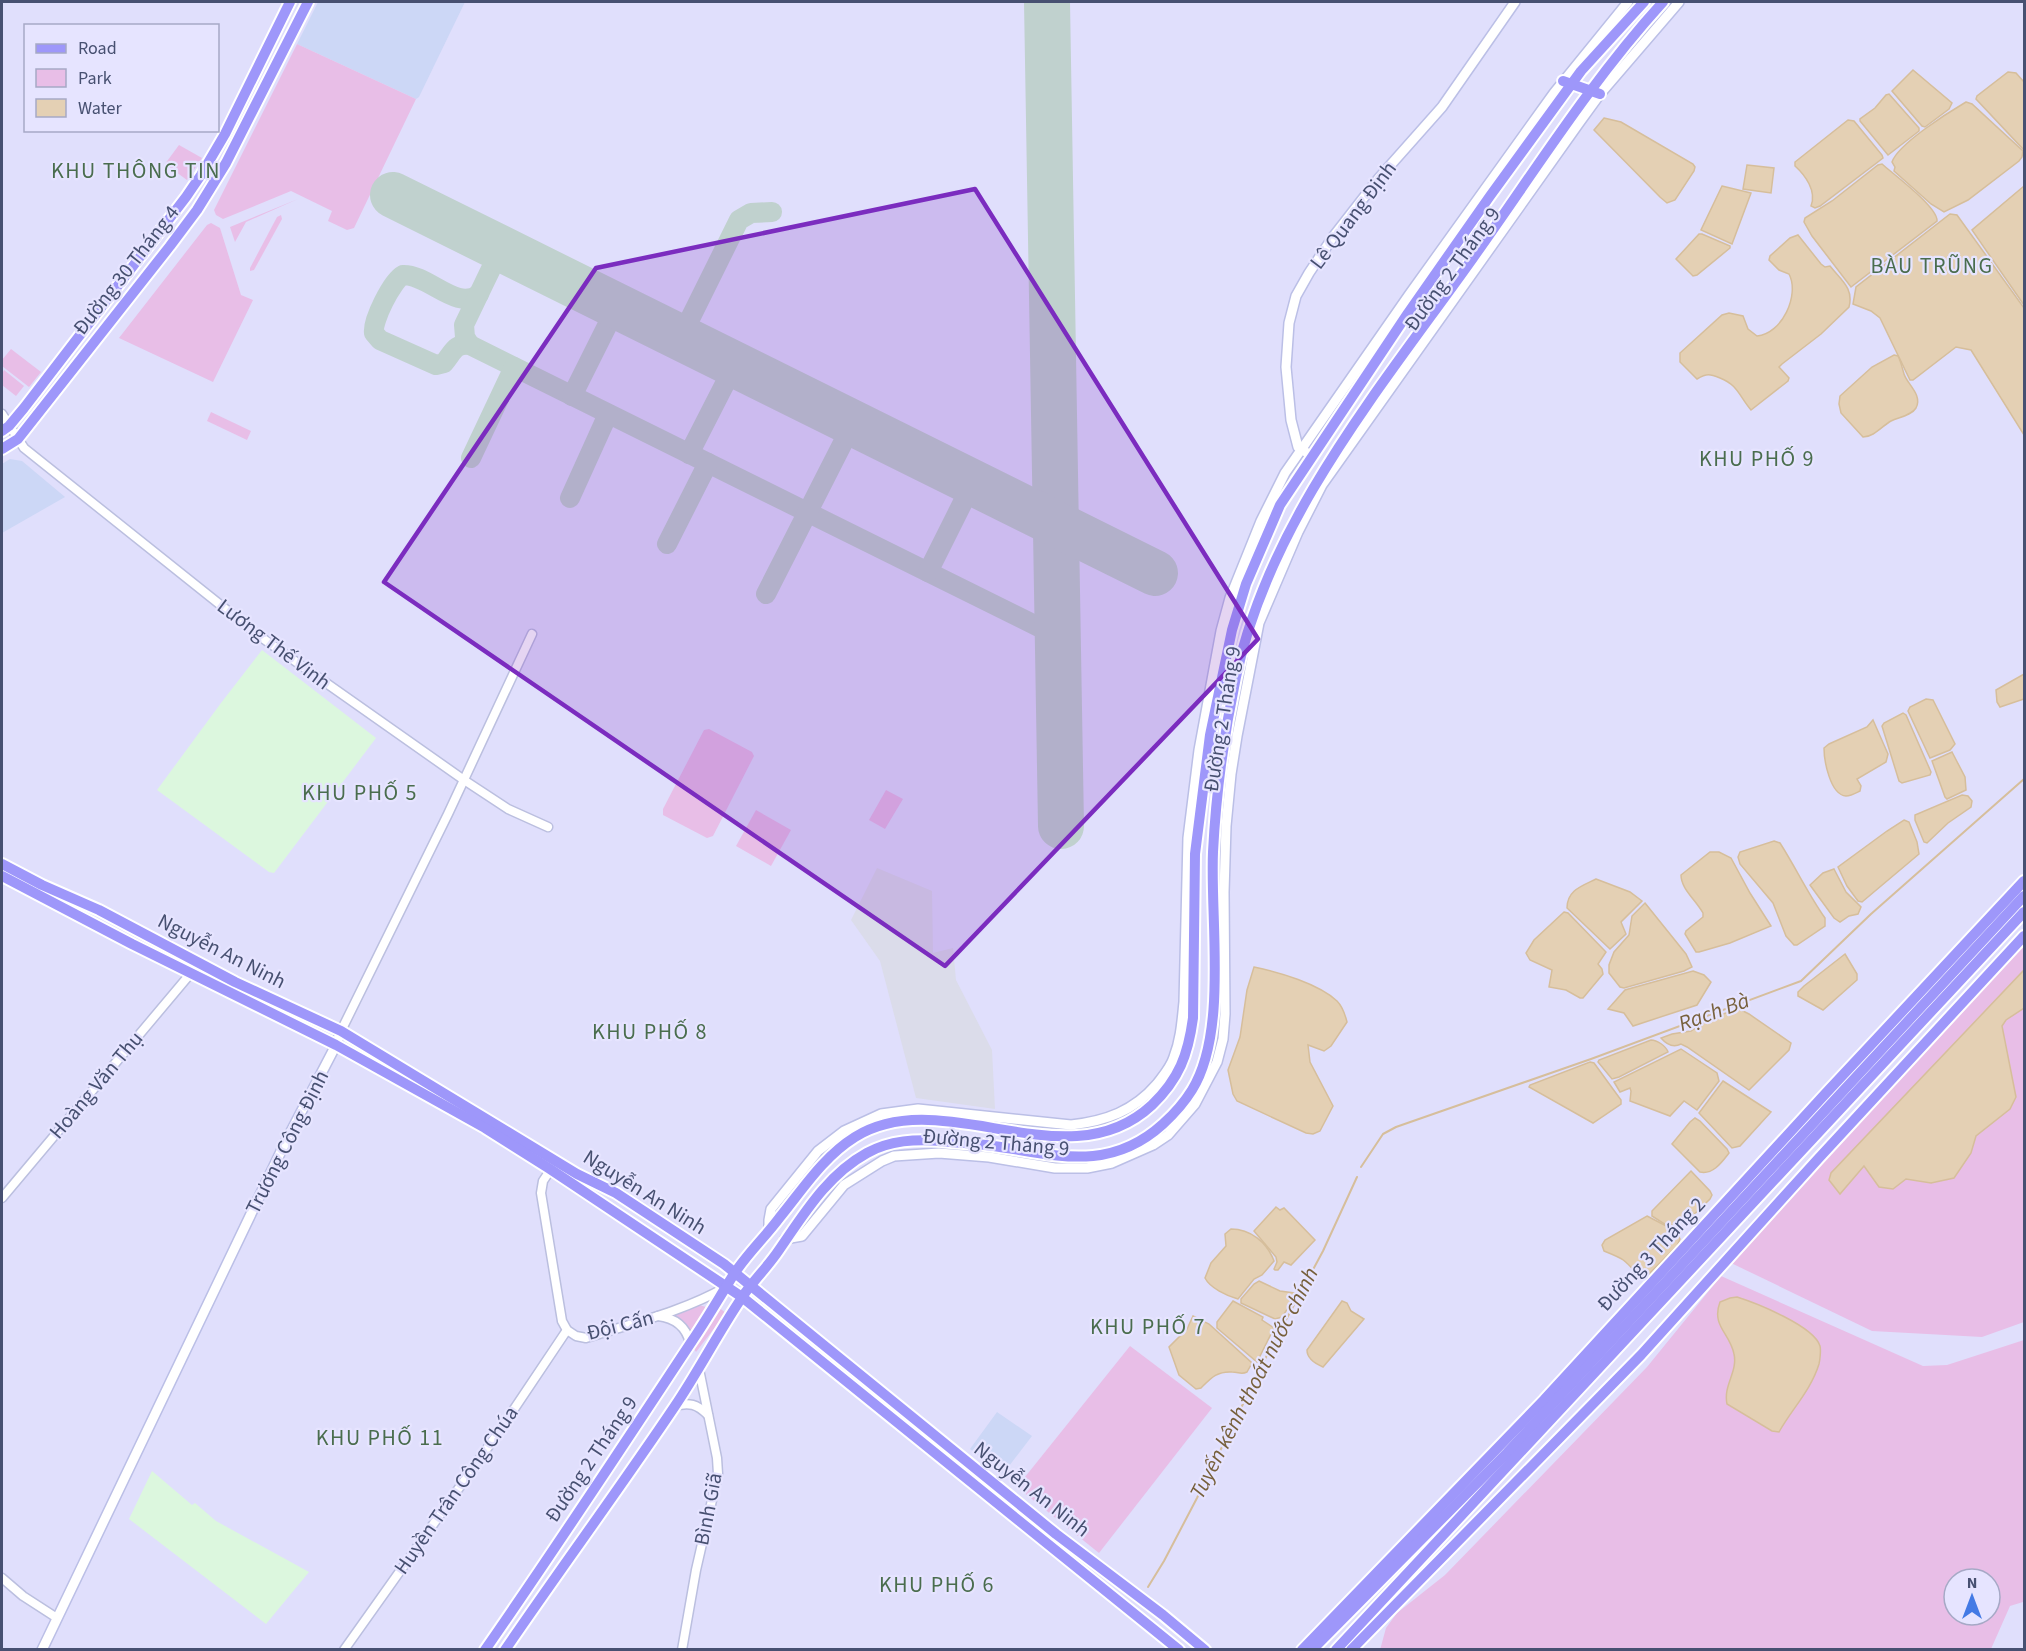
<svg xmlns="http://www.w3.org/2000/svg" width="2026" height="1651" viewBox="0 0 2026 1651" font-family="'Source Sans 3',sans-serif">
<rect width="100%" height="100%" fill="#e0dffc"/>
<g fill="#ccd7f6">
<path d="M318 2H465L419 97 416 99 297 44Z"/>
<path d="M10 459 22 461 65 497 2 533V464Z"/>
<path d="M997 1412 1032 1436 1003 1474 970 1449Z"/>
</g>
<path fill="#dbdcea" d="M877 868 932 891 933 953 953 948 956 980 992 1050 995 1109 916 1098 880 961 851 920Z"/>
<g fill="#dcf7de">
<path d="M262 650 376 738 274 873 269 872 157 790 221 703Z"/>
<path d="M152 1471 192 1505 195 1503 216 1521 309 1572 266 1624 129 1519Z"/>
</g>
<g fill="#e8bee7" fill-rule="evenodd">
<path d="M297 44 416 99 354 228 347 230 328 221 332 211 291 191 223 219 216 215 214 210Z"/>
<path d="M179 145 202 158 187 180 165 164Z"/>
<path d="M298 199 246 222 235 242 230 227Z"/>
<path d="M281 215 282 219 254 270 250 271V268L277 217Z"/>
<path d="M211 223 220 228 241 295 253 300 213 382 119 338 207 225Z"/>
<path d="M11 349 41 372 29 387 2 366V360Z"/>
<path d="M4 370 24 386 16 396 2 385V374Z"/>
<path d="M211 412 251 431 247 440 207 421Z"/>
<path d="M709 729 752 752 754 756 713 836 707 838 663 815V809L704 730Z"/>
<path d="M886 790 903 799 885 829 869 820Z"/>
<path d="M756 810 791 830 771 866 736 846Z"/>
<path d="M2024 943V1322L1982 1337 1872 1331 1729 1262Z"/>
<path d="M1721 1276 1923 1366 1947 1365 2024 1340V1606L2023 1602 2010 1606 1991 1649 1380 1650 1386 1628 1397 1613 1445 1575 1647 1367ZM1954 1579H1990V1615H1954Z"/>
<path d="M699 1305 706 1307 691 1333 683 1322 669 1315Z"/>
<path d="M718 1307 726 1313 696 1352 694 1349Z"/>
<path d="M1130 1346 1212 1408 1099 1553 1017 1487Z"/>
</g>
<g fill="#e4d0b4" stroke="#d6be9b" stroke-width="1.5">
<path d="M1913 70 1952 103 1949 109 1925 127 1922 126 1892 91Z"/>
<path d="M2008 72 2016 73 2024 82V150L1976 99 1977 96Z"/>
<path d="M1889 94 1919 128V131L1888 155 1860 121V119L1875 108 1886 95Z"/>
<path d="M1966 102 1972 104 2023 151 2022 157 2019 161 1968 200 1944 212 1931 204 1894 171 1895 167 1892 162C1898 144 1949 112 1966 102Z"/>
<path d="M1604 118 1621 122 1693 164 1695 167 1694 171 1675 200 1667 203 1660 197 1594 130Z"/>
<path d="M1848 120 1854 121 1882 155 1883 158 1820 206 1815 208 1811 206C1817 191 1805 175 1795 166V162Z"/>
<path d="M1882 164C1893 174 1938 207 1937 221L1851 287 1812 236 1804 222 1805 218 1832 201 1878 165Z"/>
<path d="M1747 165 1774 168 1771 193 1743 189Z"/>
<path d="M1722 186 1751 193 1732 244 1701 230Z"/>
<path d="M2024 186V305L1972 230Z"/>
<path d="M1950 214 1957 215 2024 308V435L1971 350 1956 347 1913 380H1910L1880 318 1871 311 1853 304 1856 287Z"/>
<path d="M1699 234H1702L1730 246V248L1697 275 1693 276 1676 259Z"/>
<path d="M1798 235 1821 264 1825 267 1830 266C1841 280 1854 288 1849 307L1821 334 1782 364 1779 367 1789 378 1788 381 1751 410C1739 396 1738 385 1720 378 1710 374 1707 373 1697 379L1680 362V353L1722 315 1729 313 1743 316 1748 329 1757 336C1782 334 1800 295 1789 274L1779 270 1769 260 1770 256 1790 238Z"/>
<path d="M1894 355 1898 356C1901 362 1902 367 1904 374 1907 384 1923 395 1916 408 1911 416 1899 417 1891 421 1882 426 1874 437 1863 437L1841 413 1839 404 1840 396 1872 367Z"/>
<path d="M2024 674V699L2000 707 1997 702 1996 690Z"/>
<path d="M1926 699 1933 700 1955 744 1950 750 1930 758 1908 711 1910 707Z"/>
<path d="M1903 713 1906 715 1931 772 1930 775 1902 783 1899 781 1882 726 1884 723Z"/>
<path d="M1873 720 1888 754 1886 762 1857 779 1861 786 1860 791C1856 793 1851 796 1846 796 1830 795 1824 760 1824 748L1829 744 1867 727Z"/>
<path d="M1952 752 1965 777 1966 790 1947 799 1945 797 1932 761Z"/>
<path d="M1962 795 1968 796 1972 801 1971 807 1948 823 1927 843 1924 842 1915 820V815Z"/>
<path d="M1904 820 1909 822 1917 842 1919 854 1862 902 1858 901 1847 886 1838 867 1887 831Z"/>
<path d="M1774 841 1780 843C1796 868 1808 894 1825 918V926L1797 945H1794L1786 936 1773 903 1740 864 1738 857 1740 852Z"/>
<path d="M1710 852H1719L1731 858 1750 893 1771 926 1730 943 1699 952H1696L1685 934 1686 931 1703 917V913C1696 900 1681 889 1681 875Z"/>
<path d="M1834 869 1846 892 1861 907 1858 914 1849 916 1840 922 1834 918 1810 885 1823 873Z"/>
<path d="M1596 879 1630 892 1642 901 1621 922 1626 934 1610 949 1567 908C1567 890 1582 886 1596 879Z"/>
<path d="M1645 903 1686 954 1692 967 1684 971 1624 988 1620 987 1609 973V965L1614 952 1629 935 1632 916Z"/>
<path d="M1564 912 1568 913 1606 952 1598 964 1602 969 1603 974 1583 998H1580L1566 990 1549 987 1552 970 1530 960 1526 953 1534 940Z"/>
<path d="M1845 954 1857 974V980L1823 1010 1798 996V992L1804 986Z"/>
<path d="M1254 967C1279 972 1319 984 1337 1001 1343 1007 1345 1014 1347 1022L1331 1046 1324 1051 1308 1045 1310 1062 1333 1106 1320 1131 1313 1134 1306 1133 1237 1101 1233 1094 1228 1070 1240 1037 1247 990Z"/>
<path d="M2024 970V1008L2006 1020 2002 1026 2016 1097 2010 1109 1976 1136 1971 1153 1954 1178 1931 1183 1906 1179 1893 1189 1879 1187 1864 1166 1840 1194 1829 1180 1831 1173Z"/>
<path d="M1693 971 1704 975 1711 982 1697 1005 1633 1026 1624 1013 1608 1009 1625 990Z"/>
<path d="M1739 1009 1749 1014 1791 1043 1789 1050 1749 1090 1687 1047 1681 1044C1673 1048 1667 1045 1661 1038L1672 1034 1691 1031 1710 1018Z"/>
<path d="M1651 1040C1657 1040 1666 1046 1668 1052L1619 1077 1612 1079 1598 1062 1599 1060Z"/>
<path d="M1681 1049 1717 1073 1719 1081 1697 1110 1684 1101 1670 1116 1630 1101 1631 1091 1630 1088 1620 1092 1614 1082Z"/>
<path d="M1590 1062 1594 1063 1621 1100V1104L1593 1123 1529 1087 1530 1085Z"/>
<path d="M1723 1081 1771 1112 1740 1146 1732 1148 1699 1113Z"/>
<path d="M1695 1118 1700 1121 1727 1149 1729 1153C1722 1162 1713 1175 1700 1172L1672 1144 1690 1122Z"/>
<path d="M1691 1171 1710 1191 1712 1195 1710 1199 1682 1226 1666 1225 1652 1216V1211Z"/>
<path d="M1276 1207 1280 1210 1284 1208 1315 1240 1291 1265 1284 1262 1278 1270H1275L1274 1269 1277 1262 1276 1257 1254 1231Z"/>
<path d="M1647 1216 1676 1231 1680 1239 1677 1246 1649 1274 1638 1275C1624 1259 1624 1259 1604 1251L1602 1245 1605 1240Z"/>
<path d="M1231 1229C1250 1229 1267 1242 1274 1261L1262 1275 1254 1279 1238 1299C1227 1296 1210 1288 1205 1278L1211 1263 1226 1246 1225 1234Z"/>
<path d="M1259 1281 1280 1291 1294 1293 1292 1302 1282 1317 1275 1319 1241 1303V1299L1254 1284Z"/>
<path d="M1737 1297C1756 1303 1814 1326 1820 1346 1821 1350 1820 1360 1819 1364 1811 1390 1792 1409 1779 1432L1772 1431 1727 1404C1723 1385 1738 1372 1734 1354 1730 1333 1711 1326 1720 1302L1730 1298Z"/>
<path d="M1233 1301 1263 1317 1262 1320 1274 1328 1257 1362 1217 1328V1322Z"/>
<path d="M1342 1301 1347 1303 1351 1311 1364 1319 1323 1367C1316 1364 1307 1358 1307 1350Z"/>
<path d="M1193 1316 1209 1324 1252 1363 1247 1372C1241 1375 1239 1372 1232 1372 1217 1371 1211 1378 1201 1388L1196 1389 1179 1375 1169 1347 1187 1329Z"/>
</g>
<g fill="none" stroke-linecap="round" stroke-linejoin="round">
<g stroke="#d6be9b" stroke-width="2">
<path d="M1361 1167 1383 1134 1396 1127 1591 1059 1801 981 1871 914 2024 779"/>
<path d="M1148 1587 1164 1561 1197 1498 1265 1359 1323 1251 1357 1177"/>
</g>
<g stroke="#c0d1ce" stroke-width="20">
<path d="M479 294C457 312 428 274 403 275 392 281 372 321 374 333L380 340 436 365 444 363C453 353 454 343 470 345L1057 636"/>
<path d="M681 337 739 220 751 213 772 212"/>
<path d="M470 345 465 337 464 325 501 248"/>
<path d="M572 396 617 306"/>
<path d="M689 454 735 364"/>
<path d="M471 458 514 367"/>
<path d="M570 498 608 414"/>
<path d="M667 544 708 463"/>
<path d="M928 572 973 482"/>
<path d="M766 594 853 423"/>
</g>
<g stroke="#c0d1ce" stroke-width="46">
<path d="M1047 2 1061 826"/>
<path d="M393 195 1155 573"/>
</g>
<g stroke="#bbbfdf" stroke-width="11">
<g id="tertiary">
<path d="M2 414 24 448 258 635 464 780 508 809 548 827"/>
<path d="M341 1031 448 814 532 634"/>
<path d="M553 1166 543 1181 541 1193 562 1321 567 1330 576 1336 586 1338C633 1323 682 1312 726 1287"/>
<path d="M2 1198 191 973"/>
<path d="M658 1316C675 1318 686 1326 690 1343"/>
<path d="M675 1406C689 1402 697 1404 708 1415"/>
<path d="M2 1578 23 1596 57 1618"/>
<path d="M344 1650 498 1433 567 1330"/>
<path d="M682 1650 696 1570 718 1474 717 1458 699 1369"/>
</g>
</g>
<g stroke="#bbbfe6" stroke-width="12">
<g id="secondary">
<path d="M1312 456 1298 447 1291 420 1286 367 1289 323 1296 296 1309 273 1333 237 1379 178 1442 107 1515 2"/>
<path d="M769 1230V1220L771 1209 818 1151 844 1131 881 1114 918 1109 1071 1125C1106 1121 1134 1111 1157 1084 1163 1076 1171 1067 1174 1057 1181 1039 1182 1021 1184 1002L1188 838 1199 750 1221 631 1230 598 1261 521 1285 473 1409 295 1554 93 1628 2"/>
<path d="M785 1239 802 1236 844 1185 882 1161 894 1156 939 1153 989 1157 1055 1168H1087L1112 1163 1153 1145 1168 1135 1195 1104 1217 1062 1223 1039 1225 1014 1224 892 1226 826 1231 774 1237 736 1259 623 1298 532 1322 485 1579 123 1600 94 1679 2"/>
<path d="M42 1650 285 1143 336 1045 341 1031"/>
</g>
</g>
<g stroke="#fff" stroke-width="14">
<g id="primary">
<path d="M1563 81 1600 94"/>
<path d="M2 431 9 426 24 408 186 197 201 175 225 134 290 2"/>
<path d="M2 449 18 439 170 246 197 210 226 163 308 2"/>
<path d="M2 864 42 885 99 910 235 982 341 1031 577 1174 616 1193 724 1264 1056 1534 1163 1615 1205 1650"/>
<path d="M2 876 132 944 336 1045 485 1128 550 1169 742 1297 1179 1650"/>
<path d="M485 1650C556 1548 624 1444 692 1341 707 1319 720 1296 734 1274 747 1254 766 1236 780 1217 803 1189 823 1157 855 1137 944 1082 1067 1184 1152 1105 1179 1079 1188 1055 1193 1018L1195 854 1210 735 1232 630 1246 584 1280 505 1408 313 1490 196 1581 71 1644 2"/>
<path d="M505 1650C561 1568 620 1488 675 1406 700 1369 720 1329 745 1293 756 1278 769 1265 779 1250 804 1214 827 1175 867 1153 890 1140 916 1139 942 1141 956 1143 971 1143 986 1145 1051 1153 1107 1175 1163 1124 1174 1114 1184 1103 1192 1090 1228 1032 1210 920 1213 852 1216 793 1224 734 1236 677 1269 520 1382 386 1473 258 1535 171 1591 81 1663 2"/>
<path d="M1302 1650 1544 1400 1827 1092 2024 881"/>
<path d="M1312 1650 1507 1453 2024 896"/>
<path d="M1336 1650 2024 912"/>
<path d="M1351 1650 1641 1355 1818 1159 2024 936"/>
</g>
</g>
<use href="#tertiary" stroke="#fff" stroke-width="8"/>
<use href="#secondary" stroke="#fff" stroke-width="9"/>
<use href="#primary" stroke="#9e97fa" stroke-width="10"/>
</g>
<path fill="#7b2cbf" fill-opacity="0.2" stroke="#7b2cbf" stroke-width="4.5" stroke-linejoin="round" d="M975 189 1258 639 945 966 384 582 596 268Z"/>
<g text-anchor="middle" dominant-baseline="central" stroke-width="4.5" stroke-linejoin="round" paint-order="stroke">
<g font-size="21" fill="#475071" stroke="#e6e4ff">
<text transform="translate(1353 215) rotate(-53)">Lê Quang Định</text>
<text transform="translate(1452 269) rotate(-54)">Đường 2 Tháng 9</text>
<text transform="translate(126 270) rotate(-52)">Đường 30 Tháng 4</text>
<text transform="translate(274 644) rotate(37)">Lương Thế Vinh</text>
<text transform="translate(1222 719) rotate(-81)">Đường 2 Tháng 9</text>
<text transform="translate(222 951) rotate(27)">Nguyễn An Ninh</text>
<text transform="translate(96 1085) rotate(-50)">Hoàng Văn Thụ</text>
<text transform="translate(287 1142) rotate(-63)">Trương Công Định</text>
<text transform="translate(996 1142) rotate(5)">Đường 2 Tháng 9</text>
<text transform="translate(645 1192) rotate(32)">Nguyễn An Ninh</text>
<text transform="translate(1651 1254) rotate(-47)">Đường 3 Tháng 2</text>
<text transform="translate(620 1325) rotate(-14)">Đội Cấn</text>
<text transform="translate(591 1459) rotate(-56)">Đường 2 Tháng 9</text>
<text transform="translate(1032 1489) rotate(38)">Nguyễn An Ninh</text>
<text transform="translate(456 1490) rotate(-55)">Huyền Trân Công Chúa</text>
<text transform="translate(708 1509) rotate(-79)">Bình Giã</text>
</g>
<g font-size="22" letter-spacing="1.5" fill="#4a6d4e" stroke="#e6e4ff">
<text x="136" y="171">KHU THÔNG TIN</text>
<text x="1932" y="266">BÀU TRŨNG</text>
<text x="1757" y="459">KHU PHỐ 9</text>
<text x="360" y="793">KHU PHỐ 5</text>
<text x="650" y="1032">KHU PHỐ 8</text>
<text x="1148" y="1327">KHU PHỐ 7</text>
<text x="380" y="1438">KHU PHỐ 11</text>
<text x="937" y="1585">KHU PHỐ 6</text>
</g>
<g font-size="22" font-style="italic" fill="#77603c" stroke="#e6e4ff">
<text transform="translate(1714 1012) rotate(-20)">Rạch Bà</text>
<text transform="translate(1254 1383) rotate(-63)">Tuyến kênh thoát nước chính</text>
</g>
</g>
<rect width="2026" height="1651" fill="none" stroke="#475071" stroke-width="6"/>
<rect x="24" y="24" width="195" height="108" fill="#e6e4ff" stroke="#a6a9c6" stroke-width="1.5"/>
<rect x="36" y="44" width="30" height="9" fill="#9e97fa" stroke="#a6a9c6" stroke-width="1.5"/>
<text x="78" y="54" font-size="18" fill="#475071">Road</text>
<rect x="36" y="69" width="30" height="18" fill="#e8bee7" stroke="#a6a9c6" stroke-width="1.5"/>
<text x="78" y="84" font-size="18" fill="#475071">Park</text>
<rect x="36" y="99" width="30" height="18" fill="#e4d0b4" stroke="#a6a9c6" stroke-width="1.5"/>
<text x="78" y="114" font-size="18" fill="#475071">Water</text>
<g transform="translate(1972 1597)"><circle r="28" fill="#e6e4ff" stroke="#a6a9c6" stroke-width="1.5"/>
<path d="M0-4.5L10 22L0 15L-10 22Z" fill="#447ae5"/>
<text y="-9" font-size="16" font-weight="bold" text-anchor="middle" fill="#475071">N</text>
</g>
</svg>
